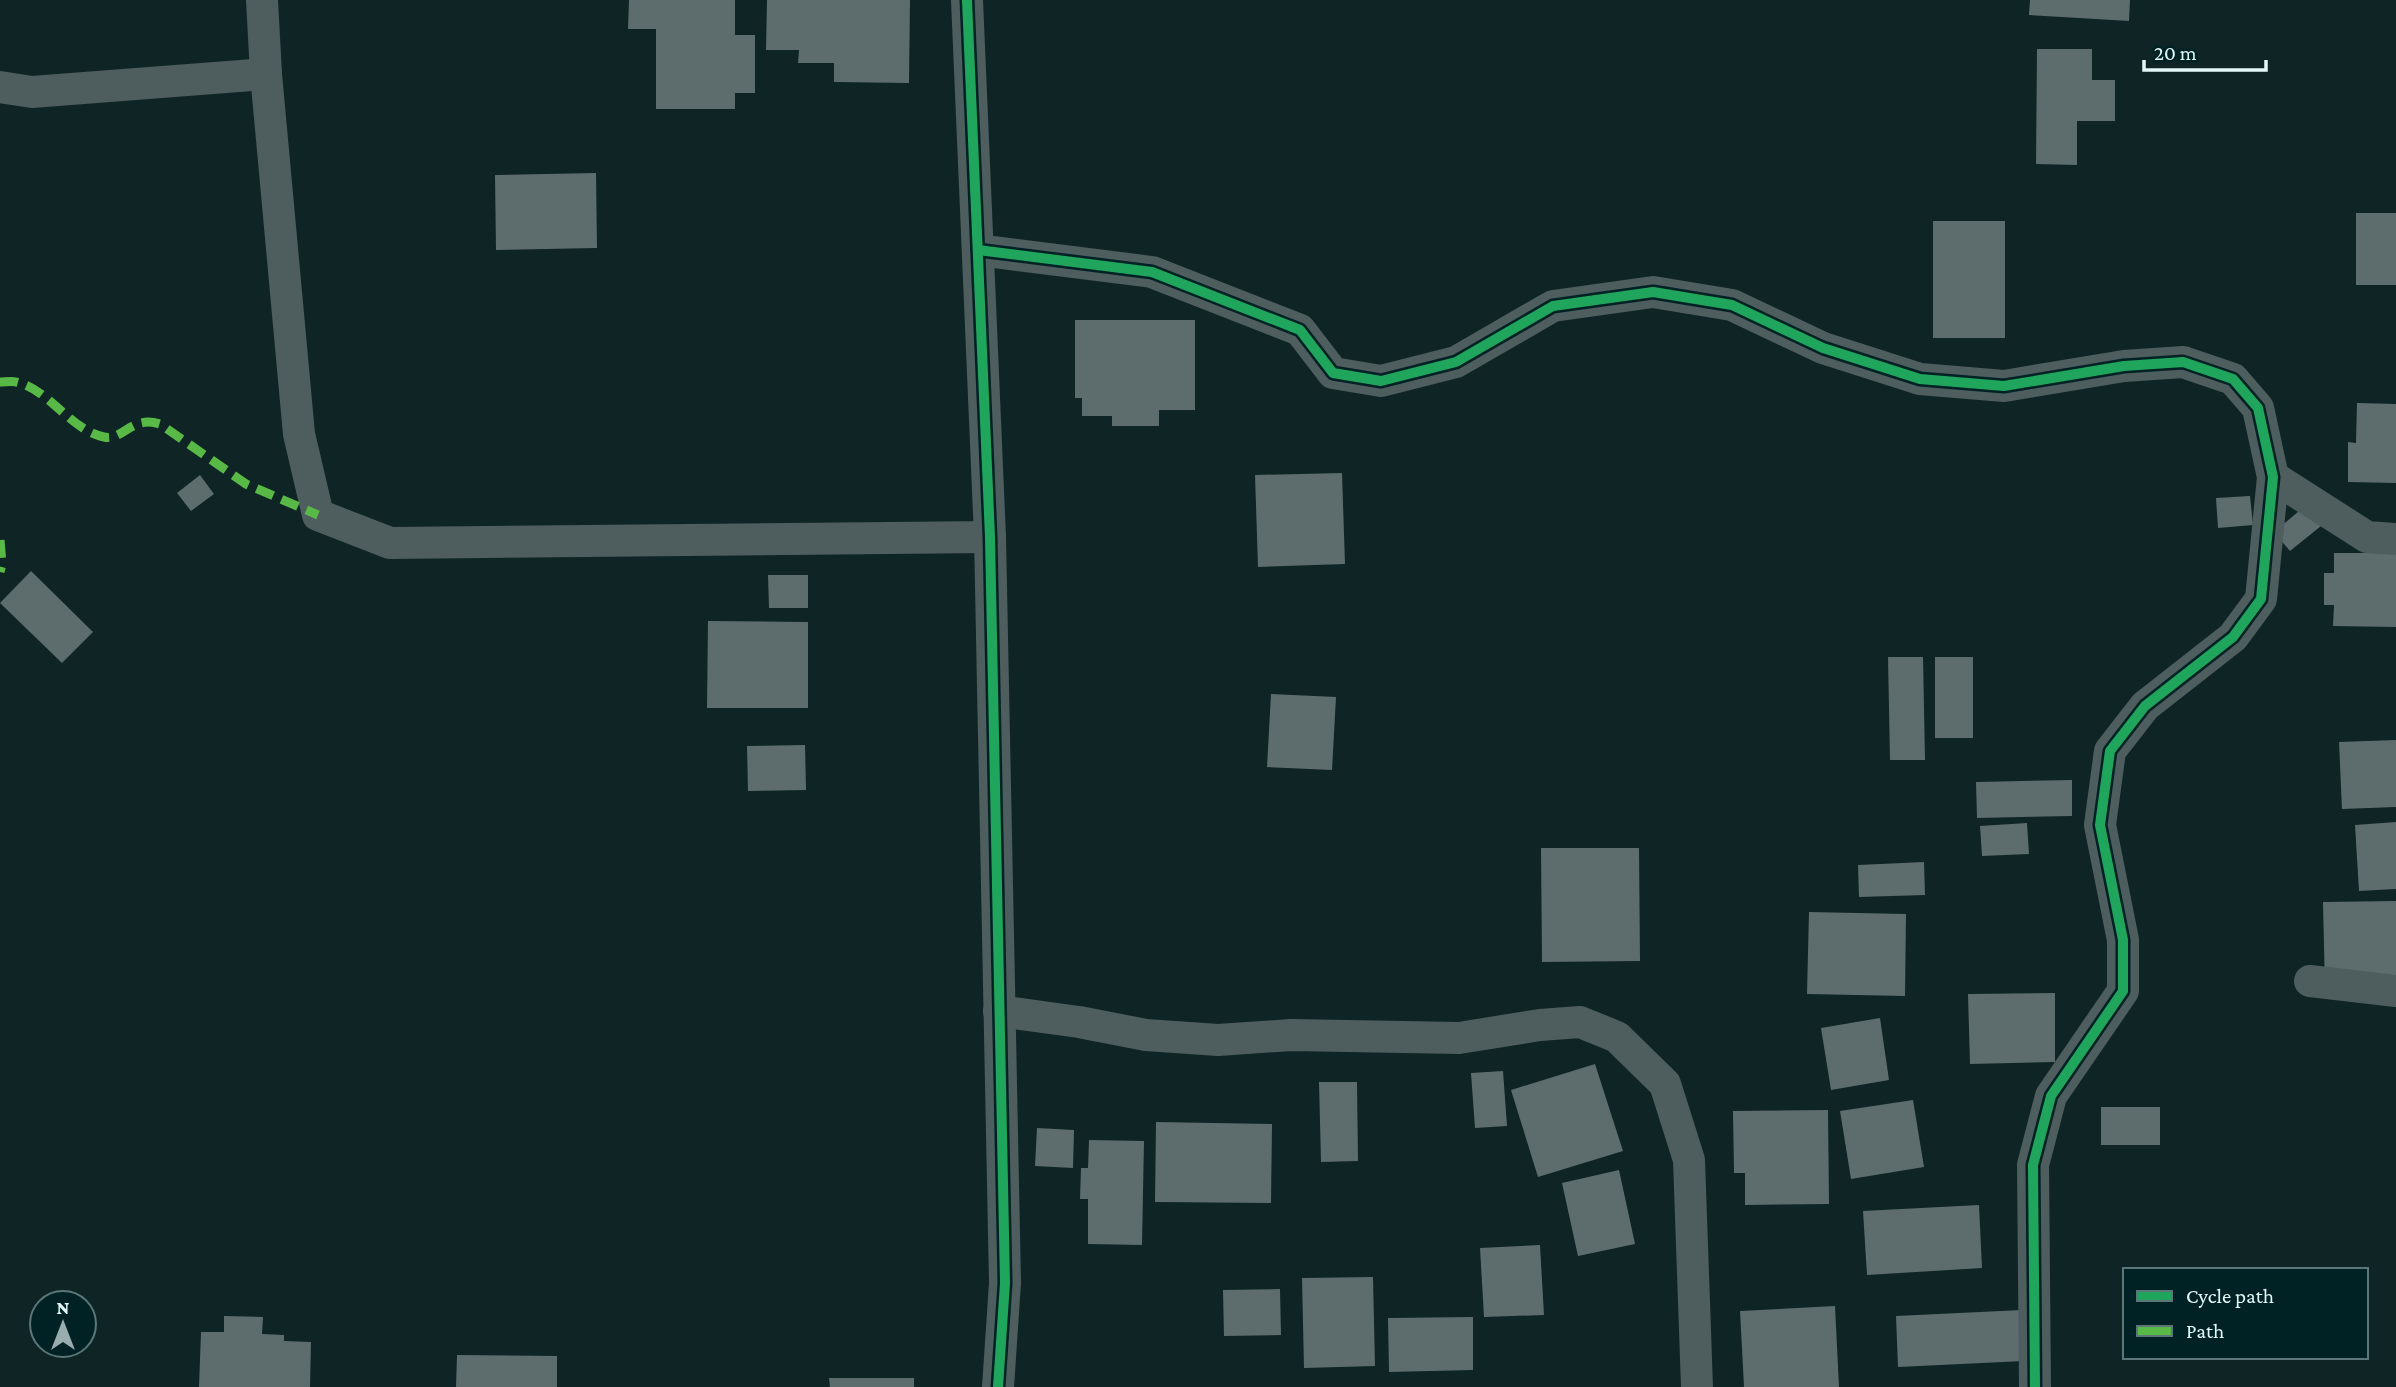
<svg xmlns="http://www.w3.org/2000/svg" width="2396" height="1387" viewBox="0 0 2396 1387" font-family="'Crimson Pro',serif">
<rect width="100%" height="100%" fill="#0f2425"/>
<g fill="#5d6d6e">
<path d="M629 0H735V35H755V93H735V109H656V29H628Z"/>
<path d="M767 0H910L909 83 834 82V63H798L799 50H766Z"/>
<path d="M2030 0H2130L2129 21 2029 15Z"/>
<path d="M2037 49H2092V80H2115V121H2077V165L2036 164Z"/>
<path d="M596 173 597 248 496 250 495 175Z"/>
<rect x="2356" y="213" width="40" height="72"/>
<rect x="1933" y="221" width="72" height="117"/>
<path d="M1075 320H1195V410H1159V426H1112V416H1082V398H1075Z"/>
<path d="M2357 403 2396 404V483L2348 482V442L2356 443Z"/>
<path d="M1342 473 1345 564 1258 567 1255 475Z"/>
<path d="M200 475 214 494 191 511 177 493Z"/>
<path d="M2250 496 2253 525 2218 528 2216 498Z"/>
<path d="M2305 506 2321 526 2290 551 2274 532Z"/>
<path d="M2334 553H2396V627L2333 626 2334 605H2324V573H2334Z"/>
<path d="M31 571 93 632 62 663 0 603Z"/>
<path d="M768 575H808V608H769Z"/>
<path d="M708 621 808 622V708H707Z"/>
<path d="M1888 657H1923L1925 760H1890Z"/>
<rect x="1935" y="657" width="38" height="81"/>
<path d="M1271 694 1336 697 1332 770 1267 767Z"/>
<path d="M2396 740V807L2342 809 2339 742Z"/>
<path d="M805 745 806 790 748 791 747 746Z"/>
<path d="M2072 780V816L1977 818 1976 782Z"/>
<path d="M2396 822V889L2359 891 2355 825Z"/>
<path d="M2027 823 2029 854 1982 856 1980 826Z"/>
<path d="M1541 848H1639L1640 961 1542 962Z"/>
<path d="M1924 862 1925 895 1859 897 1858 865Z"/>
<path d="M2396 901V988L2325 990 2323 902Z"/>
<path d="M1809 912 1906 914 1905 996 1807 994Z"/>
<path d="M2055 993V1062L1970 1064 1968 994Z"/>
<path d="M1880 1018 1889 1080 1831 1090 1821 1028Z"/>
<path d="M1595 1064 1623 1151 1538 1177 1511 1090Z"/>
<path d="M1503 1071 1507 1126 1475 1128 1471 1073Z"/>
<path d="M1319 1082H1357L1358 1161 1321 1162Z"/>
<path d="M1913 1100 1924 1167 1851 1179 1840 1111Z"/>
<rect x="2101" y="1107" width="59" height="38"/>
<path d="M1828 1110 1829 1204 1745 1205V1173H1734L1733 1111Z"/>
<path d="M1156 1122 1272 1124 1271 1203 1155 1202Z"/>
<path d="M1037 1128 1074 1130 1073 1168 1035 1166Z"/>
<path d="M1089 1140 1144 1141 1142 1245 1088 1244V1199H1080L1081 1168H1088Z"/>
<path d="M1619 1170 1635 1244 1578 1256 1562 1183Z"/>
<path d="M1979 1205 1982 1268 1867 1275 1863 1211Z"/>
<path d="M1540 1245 1544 1315 1484 1317 1480 1248Z"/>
<path d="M1373 1277 1375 1366 1304 1368 1302 1278Z"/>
<path d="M1280 1289 1281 1335 1224 1336 1223 1290Z"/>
<path d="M1835 1306 1839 1387H1744L1740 1311Z"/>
<path d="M2022 1310 2024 1361 1898 1367 1896 1316Z"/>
<path d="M224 1316 263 1317 262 1334 284 1335V1341L311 1342 310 1387H199L201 1332H224Z"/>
<path d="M1473 1317V1370L1389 1372 1388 1318Z"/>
<path d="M457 1355 557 1356V1387H456Z"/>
<path d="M829 1378H914V1387H830Z"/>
</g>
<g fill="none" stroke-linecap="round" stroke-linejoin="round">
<g stroke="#4e5d5e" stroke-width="32">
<path d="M262 0 266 74 299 434 318 515 390 543 990 537"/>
<path d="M967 0 990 537 1005 1283 998 1387"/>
<path d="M0 87 32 92 266 74"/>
<path d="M978 250 1152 272 1300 330 1333 373 1381 381 1456 362 1553 306 1653 292 1732 305 1823 348 1920 379 2004 386 2124 366 2183 362 2233 379 2258 408 2273 477 2261 599 2233 637 2145 706 2110 751 2100 825 2123 940V991L2051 1096 2033 1165 2035 1387"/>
<path d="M2273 477 2367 537 2396 539"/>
<path d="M2310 981 2396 991"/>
<path d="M999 1011 1079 1022 1146 1035 1218 1040 1291 1035 1459 1038 1540 1025 1580 1022 1617 1037 1665 1084 1689 1160 1697 1387"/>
</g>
<g stroke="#58b947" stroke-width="9" stroke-dasharray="18 9" stroke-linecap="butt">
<path d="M0 382C5 382 12 381 16 382 49 389 70 430 104 437 123 441 131 415 160 424L246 484 318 515"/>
<path d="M0 540 2 564 0 572"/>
</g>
<g stroke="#002224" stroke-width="15">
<g id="cycleway">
<path d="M967 0 990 537 1005 1283 998 1387"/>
<path d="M978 250 1152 272 1300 330 1333 373 1381 381 1456 362 1553 306 1653 292 1732 305 1823 348 1920 379 2004 386 2124 366 2183 362 2233 379 2258 408 2273 477 2261 599 2233 637 2145 706 2110 751 2100 825 2123 940V991L2051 1096 2033 1165 2035 1387"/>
</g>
</g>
<use href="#cycleway" stroke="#20a55d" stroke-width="10"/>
</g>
<rect x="2123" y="1268" width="245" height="91" fill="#002224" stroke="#5b7779" stroke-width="2"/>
<rect x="2137" y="1291" width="35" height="10" fill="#20a55d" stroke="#5b7779" stroke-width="2"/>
<text x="2186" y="1303" font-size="21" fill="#e4f7f8">Cycle path</text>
<rect x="2137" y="1326" width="35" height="10" fill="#58b947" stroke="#5b7779" stroke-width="2"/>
<text x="2186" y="1338" font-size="21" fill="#e4f7f8">Path</text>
<g transform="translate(63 1324)"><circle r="33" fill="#002224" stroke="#5b7779" stroke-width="2"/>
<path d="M0-5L12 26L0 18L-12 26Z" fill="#99adae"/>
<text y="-10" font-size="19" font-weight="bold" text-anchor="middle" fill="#e4f7f8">N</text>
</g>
<path d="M2144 60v10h122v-10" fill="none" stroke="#e4f7f8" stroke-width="3.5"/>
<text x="2154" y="60" font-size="21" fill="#e4f7f8" stroke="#002224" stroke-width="5" paint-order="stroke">20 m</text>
</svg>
